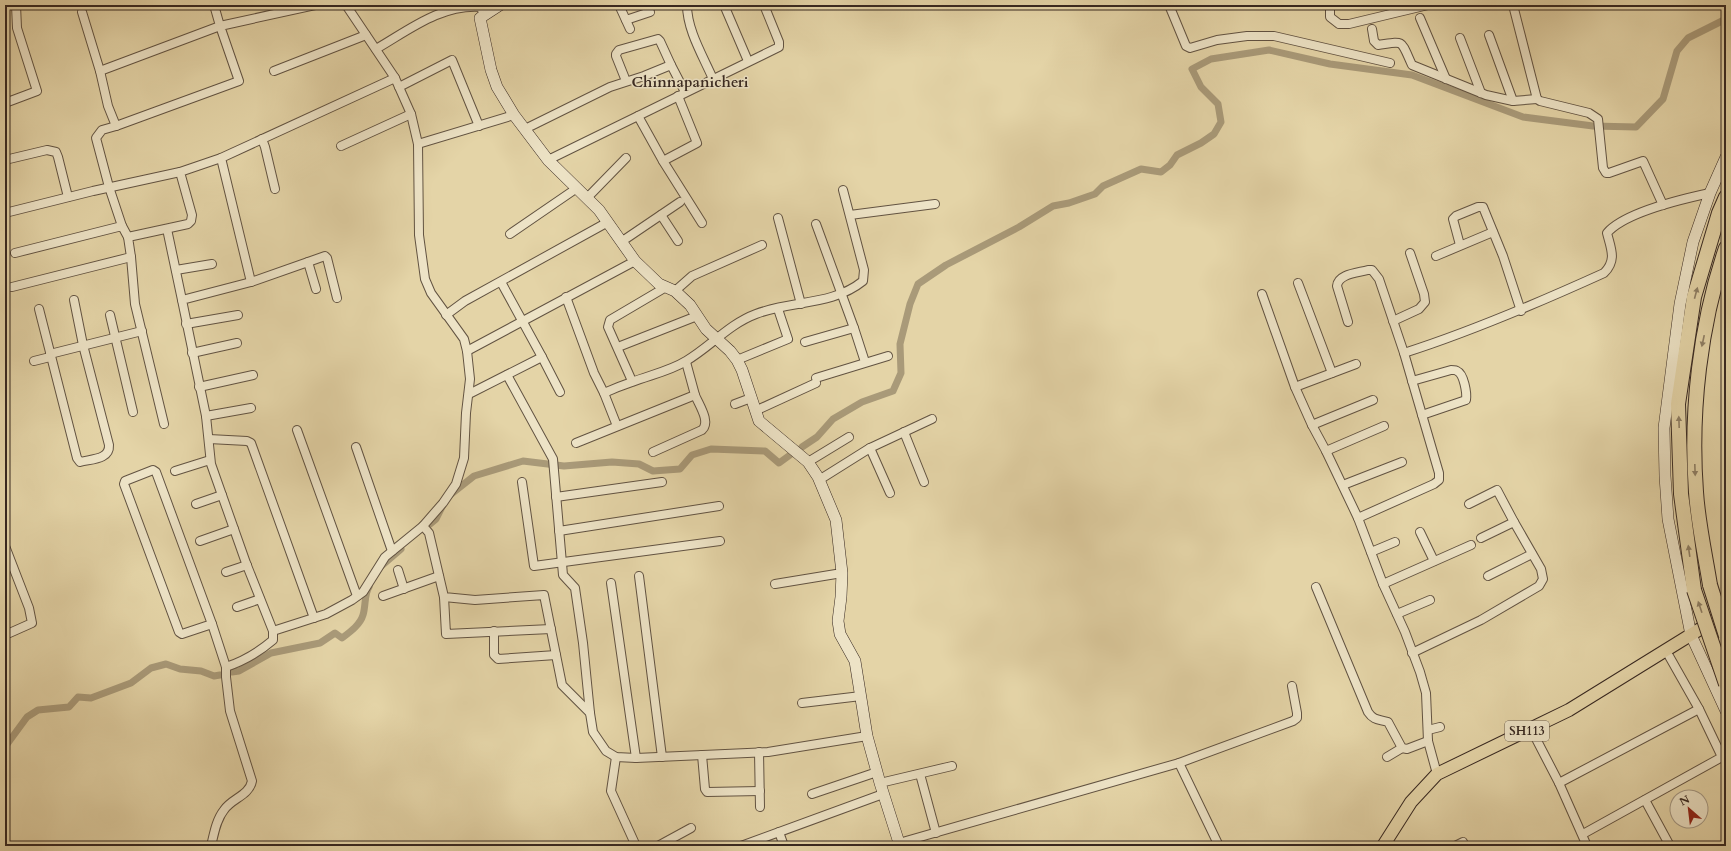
<svg xmlns="http://www.w3.org/2000/svg" width="1731" height="851" viewBox="0 0 1731 851" font-family="Cardo,serif">
<rect width="100%" height="100%" fill="#e4d4a7"/>
<filter id="stains"><feTurbulence type="fractalNoise" baseFrequency=".005" numOctaves="4"/><feColorMatrix values="0 0 0 0 .2 0 0 0 0 .09 0 0 0 0 .02 0 0 0 .5 -.17"/></filter>
<radialGradient id="worn" r=".72"><stop offset=".6" stop-color="#630" stop-opacity="0"/><stop offset="1" stop-color="#630" stop-opacity=".3"/></radialGradient>
<g fill="none" stroke-linecap="round" stroke-linejoin="round">
<g stroke="#a99a79" stroke-width="7">
<path d="M802 447 817 437 833 419 862 402 893 391 901 373 900 344 910 304 918 284 946 265 1019 227 1053 206 1069 203 1095 194 1103 186 1141 169 1161 172 1170 165 1177 155 1201 143 1214 134 1221 122 1218 104 1201 87 1192 69 1211 59 1269 50 1330 64 1412 75 1523 117 1593 126 1636 127 1663 99 1677 51 1688 38 1726 19"/>
<path d="M450 495 474 476 523 461 564 466 612 462 639 464 653 471 680 469 692 455 711 449 765 451 779 463 790 455"/>
<path d="M430 524 436 519 442 507"/>
<path d="M380 567 401 549"/>
<path d="M232 672 239 671 271 653 320 643 335 633 342 638C350 632 360 625 363 615 366 605 364 595 369 587"/>
<path d="M5 747 27 717 38 710 69 707 78 697 91 698 131 683 151 668 166 664 180 669 201 671 214 676 220 675"/>
</g>
<g stroke="#625342" stroke-width="10">
<g id="street">
<path d="M346 5 395 78 411 114 418 144 419 235 425 279 431 293 464 339 467 351 470 379 466 413 464 458 456 484 443 503 423 526 429 533 444 597 475 600 544 595 562 685 590 713 593 732 606 751 616 757 636 758 768 752 867 736"/>
<path d="M619 5 630 29"/>
<path d="M687 5C687 30 703 56 713 79"/>
<path d="M724 5 748 61"/>
<path d="M1169 5 1186 46 1190 48 1217 40 1247 36H1274L1390 63"/>
<path d="M1333 5 1330 6V17L1339 24H1349L1428 5"/>
<path d="M1513 5 1537 99 1540 101 1589 113 1598 119 1603 168 1606 173H1609L1643 161 1663 205"/>
<path d="M82 12 100 71 108 106 116 126 239 81 220 26 315 5"/>
<path d="M1420 18 1446 79"/>
<path d="M626 20 650 12"/>
<path d="M1372 29 1374 41 1378 45C1405 41 1400 39 1412 65L1486 95 1513 101 1537 99"/>
<path d="M1489 35 1513 101"/>
<path d="M1460 38 1481 93"/>
<path d="M376 49C409 30 441 4 481 7L484 16"/>
<path d="M100 71 220 26 214 5"/>
<path d="M274 71 366 35"/>
<path d="M626 81 616 56V54L619 50 658 39 660 41 671 65"/>
<path d="M399 87 452 60 479 126"/>
<path d="M5 103 37 91 17 28 16 5"/>
<path d="M638 116 779 47V42L764 5"/>
<path d="M116 126 102 130 96 138 109 187 122 226"/>
<path d="M525 129 610 87 644 76 671 65 685 92"/>
<path d="M262 139 265 147 275 189"/>
<path d="M418 144 514 115"/>
<path d="M341 146 411 114"/>
<path d="M5 160 47 150 56 152 58 157 68 197"/>
<path d="M548 160 638 116 663 161 702 223"/>
<path d="M663 161 697 143 678 96"/>
<path d="M587 198 626 158"/>
<path d="M5 213 93 191 180 172"/>
<path d="M661 215 678 241"/>
<path d="M850 215 935 204"/>
<path d="M778 218 801 304"/>
<path d="M816 224 854 328 865 362"/>
<path d="M167 229 182 300"/>
<path d="M510 234 577 188"/>
<path d="M621 242 680 202"/>
<path d="M1460 245 1453 219 1456 216 1478 207H1483L1503 256 1521 311"/>
<path d="M15 253 122 226 128 237"/>
<path d="M1436 256 1493 232"/>
<path d="M131 257 135 304 164 424"/>
<path d="M308 262 325 256 327 258 337 298"/>
<path d="M176 270 212 264"/>
<path d="M251 282 308 262 316 289"/>
<path d="M1298 283 1332 373"/>
<path d="M12 287 131 257 128 237 188 224 191 221 192 215 180 172 221 158"/>
<path d="M675 291 692 276 762 245"/>
<path d="M1262 294 1295 387"/>
<path d="M566 297 594 373 604 393 617 426"/>
<path d="M39 309 77 458 80 462C90 459 110 460 109 445L83 345 74 300"/>
<path d="M110 315 133 412"/>
<path d="M446 315 465 301 608 222"/>
<path d="M1393 321 1419 309 1425 302 1424 294 1410 253"/>
<path d="M1348 322 1337 286C1338 274 1357 273 1368 270H1372L1379 279 1404 353C1473 331 1538 303 1604 273 1617 260 1611 249 1607 233 1625 212 1682 199 1710 193"/>
<path d="M186 324 238 315"/>
<path d="M805 342 854 328"/>
<path d="M618 347 697 316"/>
<path d="M467 351 635 261"/>
<path d="M192 353 237 343"/>
<path d="M542 357 560 392"/>
<path d="M737 360 788 339 778 309"/>
<path d="M34 361 50 357V354L142 331"/>
<path d="M1356 364 1295 387 1312 425 1326 451 1358 518 1383 584 1405 632 1420 672 1426 693 1428 741 1437 774"/>
<path d="M507 375 553 459 563 575 575 588 583 643 590 713"/>
<path d="M816 378 888 356"/>
<path d="M632 381 608 327 610 320 666 287"/>
<path d="M1412 381 1451 370C1453 370 1456 370 1457 371 1464 374 1467 393 1466 400L1422 415"/>
<path d="M199 387 253 375"/>
<path d="M604 393C613 389 623 385 632 382 650 375 670 371 686 361 710 347 729 324 756 314 792 300 832 306 863 281L864 270 843 190"/>
<path d="M469 394 542 357 501 282"/>
<path d="M735 404 751 398"/>
<path d="M755 411 816 383"/>
<path d="M206 416 251 408"/>
<path d="M1312 425 1373 400"/>
<path d="M297 430 357 596"/>
<path d="M904 432 924 482"/>
<path d="M209 439 247 441 251 443 314 618"/>
<path d="M576 443 695 395 686 362"/>
<path d="M356 447 392 551"/>
<path d="M870 448 890 493"/>
<path d="M1326 451 1384 426"/>
<path d="M653 452 702 430C711 422 699 405 695 395"/>
<path d="M808 462 849 437"/>
<path d="M153 470 156 472 212 624 182 634 179 632 124 484 125 481Z"/>
<path d="M175 471 210 460"/>
<path d="M819 480 870 448 932 419"/>
<path d="M522 482 534 566 720 541"/>
<path d="M1343 485 1402 462"/>
<path d="M556 497 662 482"/>
<path d="M196 504 222 495"/>
<path d="M1469 504 1497 490 1514 522"/>
<path d="M1358 518 1434 484 1439 480V473L1404 353"/>
<path d="M559 531 719 506"/>
<path d="M1420 532 1434 561"/>
<path d="M200 541 234 529"/>
<path d="M5 546 29 608 32 623 5 635"/>
<path d="M1371 552 1395 542"/>
<path d="M398 570 404 589"/>
<path d="M226 572 247 565"/>
<path d="M639 576 662 757"/>
<path d="M1488 576 1532 554"/>
<path d="M611 583 636 758"/>
<path d="M775 584 842 573"/>
<path d="M1383 584 1471 545"/>
<path d="M1316 587 1368 712C1374 721 1379 719 1388 722L1402 748 1407 749 1428 741"/>
<path d="M383 596 439 576"/>
<path d="M444 597 446 634 551 629"/>
<path d="M237 607 260 599"/>
<path d="M1397 614 1430 600"/>
<path d="M273 631 326 614 352 600 363 592 385 557 423 526"/>
<path d="M494 631V655L498 659 556 655"/>
<path d="M1412 653 1481 620 1539 586 1543 579 1541 569 1514 522 1481 538"/>
<path d="M226 667C244 661 259 652 273 640V631L246 563 211 464 206 416 182 300 251 282 221 158 395 78"/>
<path d="M802 703 861 696"/>
<path d="M1531 729 1559 783 1587 846"/>
<path d="M1428 730 1440 727"/>
<path d="M759 752 760 807"/>
<path d="M702 755 705 789 707 792 760 791"/>
<path d="M616 757 611 791 636 846"/>
<path d="M1387 757 1402 748"/>
<path d="M1179 763 1293 721 1297 718V713L1292 686"/>
<path d="M920 774 936 833"/>
<path d="M880 783 952 766"/>
<path d="M1559 783 1699 709"/>
<path d="M812 794 877 772"/>
<path d="M1645 800 1670 846"/>
<path d="M779 832 784 846"/>
<path d="M1583 834 1722 757 1699 709 1669 656"/>
<path d="M899 843 1179 763 1219 846"/>
<path d="M211 846C214 834 216 820 224 810 232 798 249 796 252 781L230 711 226 677V667L212 624"/>
<path d="M658 846 691 828"/>
<path d="M741 846 883 794"/>
<path d="M1455 846 1463 842"/>
</g>
</g>
<g stroke="#372821" stroke-width="12">
<g id="secondary">
<path d="M500 5 480 18 491 70 497 87 514 115 548 160 599 210 635 261 659 284 675 291 690 305 706 329 730 351 737 360 742 370 759 421 808 462 818 477 836 520 842 573 841 597 838 621 840 634 855 661 867 736 880 783 900 846"/>
<path d="M1726 157 1710 193 1693 242 1680 304 1664 428 1665 476 1668 519 1691 635 1726 711"/>
</g>
</g>
<g stroke="#372821" stroke-width="14">
<path id="primary" d="M1383 846 1411 802 1437 774 1569 710 1726 613"/>
</g>
<g stroke="#372821" stroke-width="16">
<g id="highway">
<path d="M1710 585C1705 554 1698 523 1696 492 1690 412 1700 324 1726 248"/>
<path d="M1694 590 1681 494 1678 404 1694 297 1719 213 1726 197"/>
</g>
</g>
<use href="#street" stroke="#ede3c6" stroke-width="8"/>
<use href="#secondary" stroke="#ede3c6" stroke-width="11"/>
<use href="#primary" stroke="#e4d4a7" stroke-width="12"/>
<use href="#highway" stroke="#e4d4a7" stroke-width="14"/>
<g stroke="#372821" stroke-width="16" stroke-linecap="butt">
<g id="highway-bridge">
<path d="M1710 585 1726 636"/>
<path d="M1694 590 1726 684"/>
</g>
</g>
<use href="#highway-bridge" stroke="#e4d4a7" stroke-width="14"/>
</g>
<defs><path id="oneway-solid" d="M-6-.8H1V-3.2L6.5 0L1 3.2V.8H-6Z"/></defs>
<g fill="#8e7e64">
<use href="#oneway-solid" transform="translate(1696 293) rotate(-75)"/>
<use href="#oneway-solid" transform="translate(1703 341) rotate(102)"/>
<use href="#oneway-solid" transform="translate(1679 422) rotate(-92)"/>
<use href="#oneway-solid" transform="translate(1695 470) rotate(88)"/>
<use href="#oneway-solid" transform="translate(1689 551) rotate(-98)"/>
<use href="#oneway-solid" transform="translate(1700 607) rotate(-109)"/>
</g>
<g text-anchor="middle" dominant-baseline="central" stroke-width="3" stroke-linejoin="round" paint-order="stroke">
<rect fill="#ede3c6" stroke="#6e6052" stroke-width="1" x="1505" y="721" width="44" height="20" rx="3"/>
<g font-size="12" font-weight="bold" fill="#372821">
<text x="1527" y="731">SH113</text>
</g>
<g font-size="15" font-weight="bold" fill="#372821" stroke="#ede3c6">
<text x="690" y="82">Chinnapanicheri</text>
</g>
</g>
<rect width="1731" height="851" fill="none" stroke="#e4d4a7" stroke-width="20"/>
<rect x="6" y="6" width="1719" height="839" fill="none" stroke="#372821" stroke-width="2"/>
<rect x="10" y="10" width="1711" height="831" fill="none" stroke="#372821"/>
<g transform="translate(1689 809) rotate(332)"><circle r="19" fill="#ede3c6" stroke="#a49884"/>
<path d="M0-3L7 15L0 10L-7 15Z" fill="#8f2418"/>
<text y="-6" font-size="11" font-weight="bold" text-anchor="middle" fill="#372821">N</text>
</g>
<rect width="100%" height="100%" filter="url(#stains)"/>
<rect width="100%" height="100%" fill="url(#worn)"/>
</svg>
